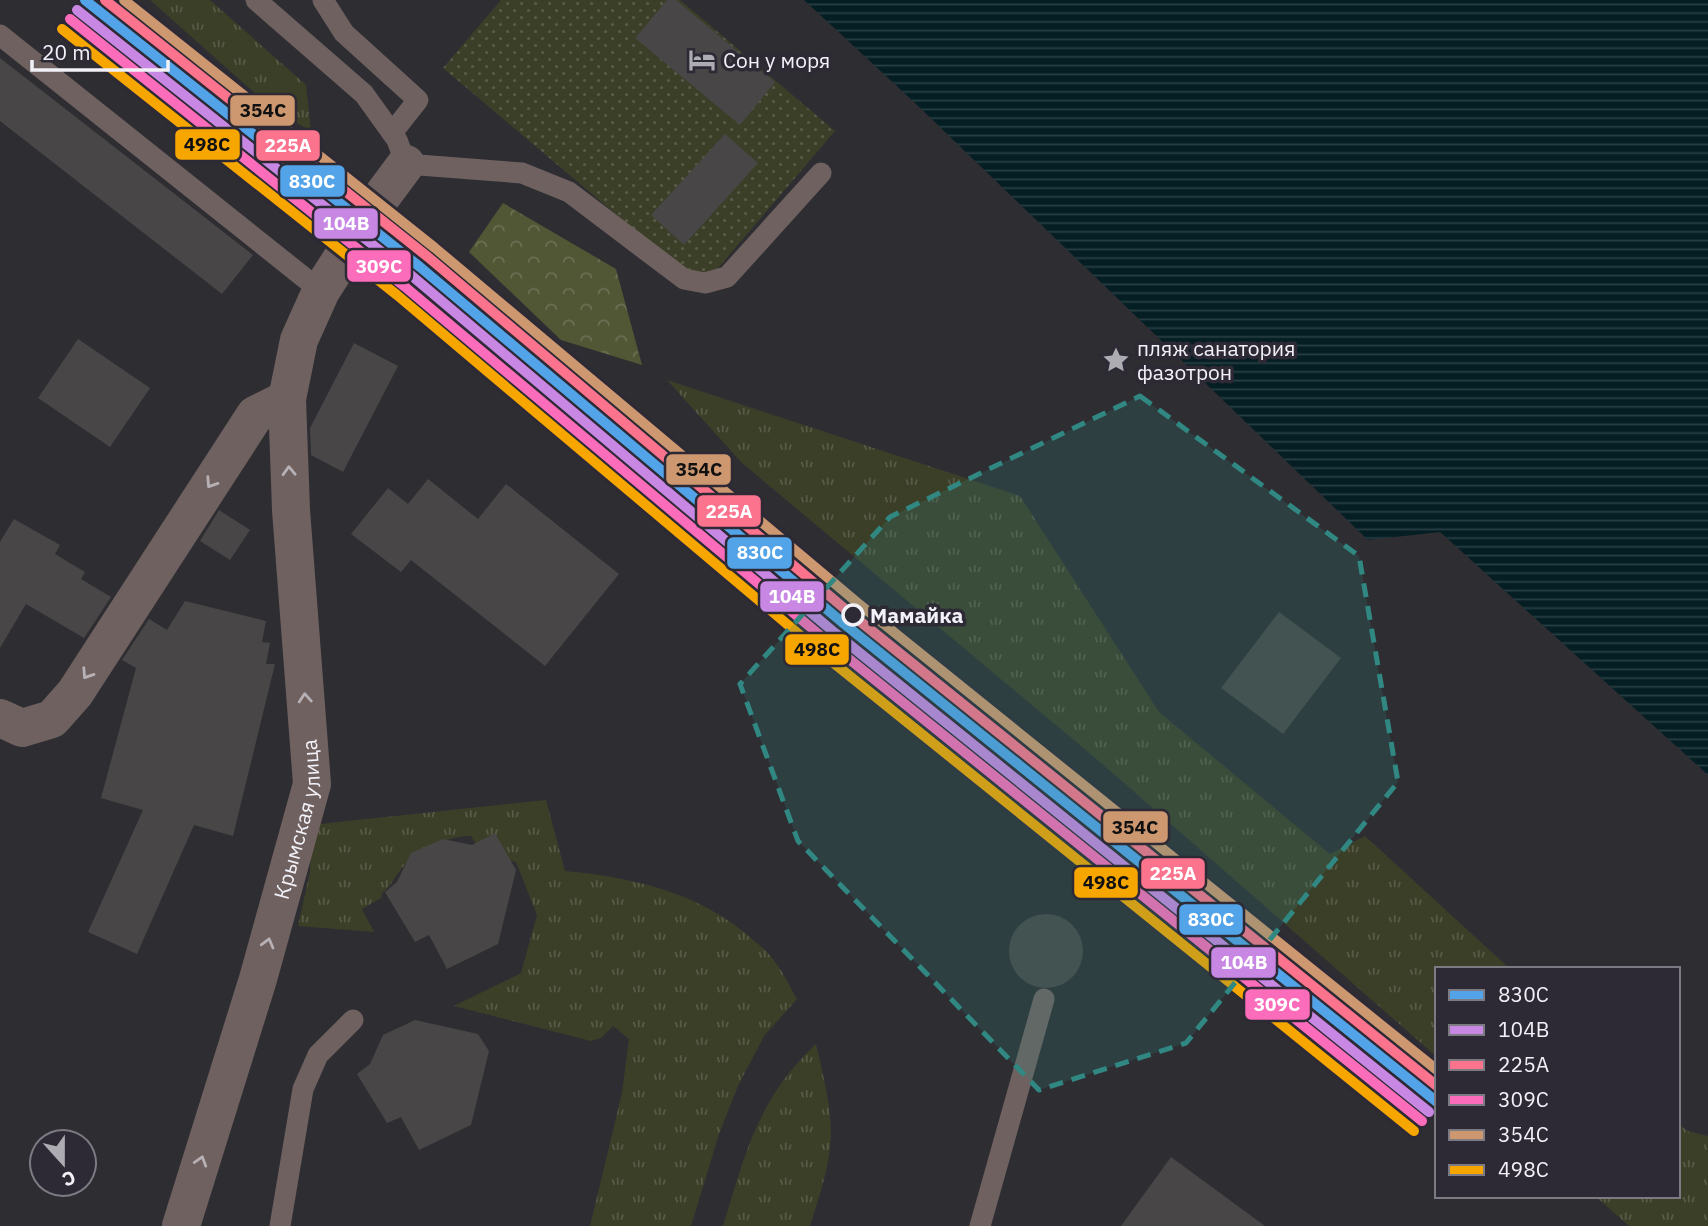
<svg xmlns="http://www.w3.org/2000/svg" width="1708" height="1226" viewBox="0 0 1708 1226" font-family="'IBM Plex Sans',sans-serif">
<defs>
<pattern id="grass-tufts" width="24" height="20" patternUnits="userSpaceOnUse" patternTransform="scale(1.75)"><rect width="24" height="20" fill="#3b3f28"/><path d="M3 7l-1-3M5 7V3M7 7l1-3M15 17l-1-3M17 17v-4M19 17l1-3" fill="none" stroke="#585b48"/></pattern>
<pattern id="forest-crowns" width="20" height="18" patternUnits="userSpaceOnUse" patternTransform="scale(1.75)"><rect width="20" height="18" fill="#515735"/><path d="M2 6a3 3 0 1 1 6 0M12 15a3 3 0 1 1 6 0" fill="none" stroke="#6a7053"/></pattern>
<pattern id="park-dots" width="8" height="8" patternUnits="userSpaceOnUse" patternTransform="scale(1.75)"><rect width="8" height="8" fill="#3b3f28"/><path d="M2 2h.1M6 6h.1" fill="none" stroke="#585b48" stroke-width="1.8" stroke-linecap="round"/></pattern>
<pattern id="water-rules" width="6" height="5" patternUnits="userSpaceOnUse" patternTransform="scale(1.75)"><rect width="6" height="5" fill="#041e23"/><path d="M0 2.5h6" fill="none" stroke="#293f44"/></pattern>
</defs>
<rect width="100%" height="100%" fill="#2e2d32"/>
<g fill="url(#grass-tufts)">
<path d="M150 0H210L306 85 311 131 274 110Z"/>
<path d="M667 380 1020 496 1159 712 1330 854 1365 836 1510 969H1437V1057L1100 762 742 463Z"/>
<path d="M546 800 565 871C632 877 701 893 752 939 759 945 767 951 772 958 782 970 789 985 797 999L764 1036 738 1086 719 1134 691 1226H590L622 1093 629 1039 613 1026 601 1038 591 1041 454 1006 521 973 537 915 516 862C497 859 481 854 471 836 449 835 419 851 404 866 395 875 392 886 382 893L381 898 362 909 374 932 298 926 310 872 311 825Z"/>
<path d="M816 1044C823 1075 831 1104 831 1136 830 1166 819 1197 810 1226H723C745 1154 758 1098 816 1044Z"/>
<path d="M1678 1123 1687 1131 1708 1136V1226H1629L1595 1196H1678Z"/>
</g>
<path fill="url(#forest-crowns)" d="M503 203 616 269 642 365 561 340 469 252Z"/>
<path fill="url(#park-dots)" d="M501 0H680L835 131 702 287 443 68Z"/>
<path fill="url(#water-rules)" d="M804 0H1708V775L1440 532 1368 540 916 104Z"/>
<g fill="#484646">
<path d="M667 0H676L775 82 740 125 635 38Z"/>
<path d="M0 58 253 255 222 294 0 121Z"/>
<path d="M725 134 758 163 684 245 651 215Z"/>
<path d="M78 339 150 388 110 447 38 398Z"/>
<path d="M354 343 398 366 343 472 311 455 310 428Z"/>
<path d="M428 479 478 519 506 484 619 574 545 666 411 560 401 572 351 534 388 488 408 504Z"/>
<path d="M219 510 250 530 230 560 200 541Z"/>
<path d="M14 519 60 545 55 554 85 572 81 579 111 597 84 638 26 604 0 648V542Z"/>
<path d="M185 601 266 621 262 642 270 643 266 664H275L233 836 194 825 137 954 88 932 143 810 101 798 136 668 122 660 149 619 167 630Z"/>
<path d="M1279 612 1341 658 1283 734 1221 688Z"/>
<path d="M495 833 516 870 498 944 447 969 429 935 415 942 385 892 397 882 411 853 443 839 472 845Z"/>
<circle cx="1046" cy="951" r="37"/>
<path d="M415 1020 478 1034 489 1051 471 1125 419 1150 401 1117 387 1123 357 1074 370 1064 383 1035Z"/>
<path d="M1171 1157 1265 1226H1121Z"/>
</g>
<g fill="none" stroke-linecap="round" stroke-linejoin="round">
<g stroke="#6e6160" stroke-width="21">
<path d="M256 0 364 94 397 140 406 164 522 173 569 192 684 279 705 283 727 277 821 173"/>
<path d="M323 0 344 33 418 100 392 133"/>
<path d="M0 35 321 291"/>
<path d="M280 1226 303 1089 318 1055 353 1020"/>
<path d="M980 1226 1044 999"/>
</g>
<g stroke="#6e6160" stroke-width="38">
<path d="M0 718 22 728 52 719 75 693 255 415 287 399"/>
<path id="s1" d="M181 1226 258 979 312 784 291 510 287 399 299 340 321 291 377 203 406 164"/>
</g>
<g stroke="#2d2a35" stroke-width="16">
<path id="rail-1" d="M85 0 420 267 843 623 1437 1102"/>
</g>
<g stroke="#2d2a35" stroke-width="16">
<path id="rail-2" d="M77 10 412 276 835 633 1429 1112"/>
</g>
<g stroke="#2d2a35" stroke-width="16">
<path id="rail-3" d="M105 0 428 257 851 614 1437 1086"/>
</g>
<g stroke="#2d2a35" stroke-width="16">
<path id="rail-4" d="M70 19 404 286 828 642 1422 1121"/>
</g>
<g stroke="#2d2a35" stroke-width="16">
<path id="rail-5" d="M124 0 435 248 859 604 1437 1070"/>
</g>
<g stroke="#2d2a35" stroke-width="16">
<path id="rail-6" d="M62 29 397 295 820 652 1414 1131"/>
</g>
<use href="#rail-1" stroke="#53a3e8" stroke-width="10"/>
<use href="#rail-2" stroke="#c787e3" stroke-width="10"/>
<use href="#rail-3" stroke="#fc738d" stroke-width="10"/>
<use href="#rail-4" stroke="#fb6dba" stroke-width="10"/>
<use href="#rail-5" stroke="#cd976f" stroke-width="10"/>
<use href="#rail-6" stroke="#f7a600" stroke-width="10"/>
</g>
<defs><path id="oneway-chevron" d="M-2-3.5L2.5 0L-2 3.5" fill="none" stroke-width="1.6" stroke-linecap="round" stroke-linejoin="round" transform="scale(1.75)"/></defs>
<g stroke="#b7b0b4">
<use href="#oneway-chevron" transform="translate(289 471) rotate(-92)"/>
<use href="#oneway-chevron" transform="translate(211 483) rotate(123)"/>
<use href="#oneway-chevron" transform="translate(87 674) rotate(123)"/>
<use href="#oneway-chevron" transform="translate(305 698) rotate(-94)"/>
<use href="#oneway-chevron" transform="translate(268 943) rotate(-75)"/>
<use href="#oneway-chevron" transform="translate(201 1161) rotate(-73)"/>
</g>
<path fill="#318883" fill-opacity="0.2" stroke="#318883" stroke-width="5" stroke-dasharray="14 9" stroke-linejoin="round" d="M1140 396 1359 556 1398 782 1186 1043 1039 1090 798 841 740 684 890 517Z"/>
<defs>
<g id="hotel-bare" transform="scale(2.1)"><path d="M-6-4.5h1.5V1H6V5H4.5V3h-9V5H-6ZM-4 0a1.8 1.8 0 1 1 3.6 0ZM.5 0V-2.5h3Q6-2.5 6 0Z" fill="#aeacb3" stroke="#2d2a35" stroke-width="2.5" paint-order="stroke"/></g>
<g id="sight-bare" transform="scale(2.1)"><path d="M0-6L1.8-2.2L6-1.7L2.9 1.2L3.7 5.4L0 3.3L-3.7 5.4L-2.9 1.2L-6-1.7L-1.8-2.2Z" fill="#aeacb3" stroke="#2d2a35" stroke-width="2.5" paint-order="stroke"/></g>
</defs>
<g fill-rule="evenodd">
<use href="#hotel-bare" x="702" y="60"/>
<use href="#sight-bare" x="1116" y="360"/>
</g>
<circle fill="#2d2a35" stroke="#f3f1f8" stroke-width="3.5" cx="853" cy="615" r="10"/>
<g text-anchor="middle" dominant-baseline="central" stroke-width="7" stroke-linejoin="round" paint-order="stroke">
<g font-size="21" fill="#f3f1f8" stroke="#2d2a35" text-anchor="start">
<text x="723" y="60">Сон у моря</text>
<text x="1137" y="348">пляж санатория<tspan x="1137" dy="24">фазотрон</tspan></text>
</g>
<g font-size="21" font-weight="bold" fill="#f3f1f8" stroke="#2d2a35" text-anchor="start">
<text x="870" y="615">Мамайка</text>
</g>
<g font-size="21" fill="#f3f1f8" stroke="#2d2a35">
<text stroke="none"><textPath href="#s1" startOffset="424">Крымская улица</textPath></text>
</g>
</g>
<g stroke="#2d2a35" stroke-width="2.5">
<rect x="229" y="94" width="67" height="33" rx="7" fill="#cd976f"/>
<rect x="174" y="128" width="67" height="33" rx="7" fill="#f7a600"/>
<rect x="255" y="129" width="66" height="33" rx="7" fill="#fc738d"/>
<rect x="279" y="164" width="67" height="34" rx="7" fill="#53a3e8"/>
<rect x="313" y="207" width="66" height="33" rx="7" fill="#c787e3"/>
<rect x="346" y="249" width="66" height="34" rx="7" fill="#fb6dba"/>
<rect x="665" y="453" width="67" height="33" rx="7" fill="#cd976f"/>
<rect x="696" y="494" width="66" height="34" rx="7" fill="#fc738d"/>
<rect x="726" y="536" width="67" height="34" rx="7" fill="#53a3e8"/>
<rect x="759" y="580" width="66" height="33" rx="7" fill="#c787e3"/>
<rect x="784" y="633" width="66" height="33" rx="7" fill="#f7a600"/>
<rect x="1102" y="810" width="67" height="34" rx="7" fill="#cd976f"/>
<rect x="1140" y="857" width="66" height="33" rx="7" fill="#fc738d"/>
<rect x="1073" y="866" width="66" height="33" rx="7" fill="#f7a600"/>
<rect x="1178" y="903" width="66" height="33" rx="7" fill="#53a3e8"/>
<rect x="1210" y="946" width="67" height="33" rx="7" fill="#c787e3"/>
<rect x="1244" y="988" width="67" height="33" rx="7" fill="#fb6dba"/>
</g>
<g font-size="19" text-anchor="middle" font-weight="bold" fill="#fff">
<text x="288" y="152">225А</text>
<text x="312" y="188">830С</text>
<text x="346" y="230">104В</text>
<text x="379" y="273">309С</text>
<text x="729" y="518">225А</text>
<text x="760" y="559">830С</text>
<text x="792" y="603">104В</text>
<text x="1173" y="880">225А</text>
<text x="1211" y="926">830С</text>
<text x="1244" y="969">104В</text>
<text x="1277" y="1011">309С</text>
</g>
<g font-size="19" text-anchor="middle" font-weight="bold" fill="#111">
<text x="263" y="117">354С</text>
<text x="207" y="151">498С</text>
<text x="699" y="476">354С</text>
<text x="817" y="656">498С</text>
<text x="1135" y="834">354С</text>
<text x="1106" y="889">498С</text>
</g>
<rect x="1435" y="967" width="245" height="231" fill="#2d2a35" stroke="#7c7a83" stroke-width="2"/>
<rect x="1449" y="990" width="35" height="10" fill="#53a3e8" stroke="#7c7a83" stroke-width="2"/>
<text x="1498" y="1002" font-size="21" fill="#f3f1f8">830С</text>
<rect x="1449" y="1025" width="35" height="10" fill="#c787e3" stroke="#7c7a83" stroke-width="2"/>
<text x="1498" y="1037" font-size="21" fill="#f3f1f8">104В</text>
<rect x="1449" y="1060" width="35" height="10" fill="#fc738d" stroke="#7c7a83" stroke-width="2"/>
<text x="1498" y="1072" font-size="21" fill="#f3f1f8">225А</text>
<rect x="1449" y="1095" width="35" height="10" fill="#fb6dba" stroke="#7c7a83" stroke-width="2"/>
<text x="1498" y="1107" font-size="21" fill="#f3f1f8">309С</text>
<rect x="1449" y="1130" width="35" height="10" fill="#cd976f" stroke="#7c7a83" stroke-width="2"/>
<text x="1498" y="1142" font-size="21" fill="#f3f1f8">354С</text>
<rect x="1449" y="1165" width="35" height="10" fill="#f7a600" stroke="#7c7a83" stroke-width="2"/>
<text x="1498" y="1177" font-size="21" fill="#f3f1f8">498С</text>
<g transform="translate(63 1163) rotate(159)"><circle r="33" fill="#2d2a35" stroke="#7c7a83" stroke-width="2"/>
<path d="M0-5L12 26L0 18L-12 26Z" fill="#aeacb3"/>
<text y="-10" font-size="19" font-weight="bold" text-anchor="middle" fill="#f3f1f8">С</text>
</g>
<path d="M32 60v10h136v-10" fill="none" stroke="#f3f1f8" stroke-width="3.5"/>
<text x="42" y="60" font-size="21" fill="#f3f1f8" stroke="#2d2a35" stroke-width="5" paint-order="stroke">20 m</text>
</svg>
